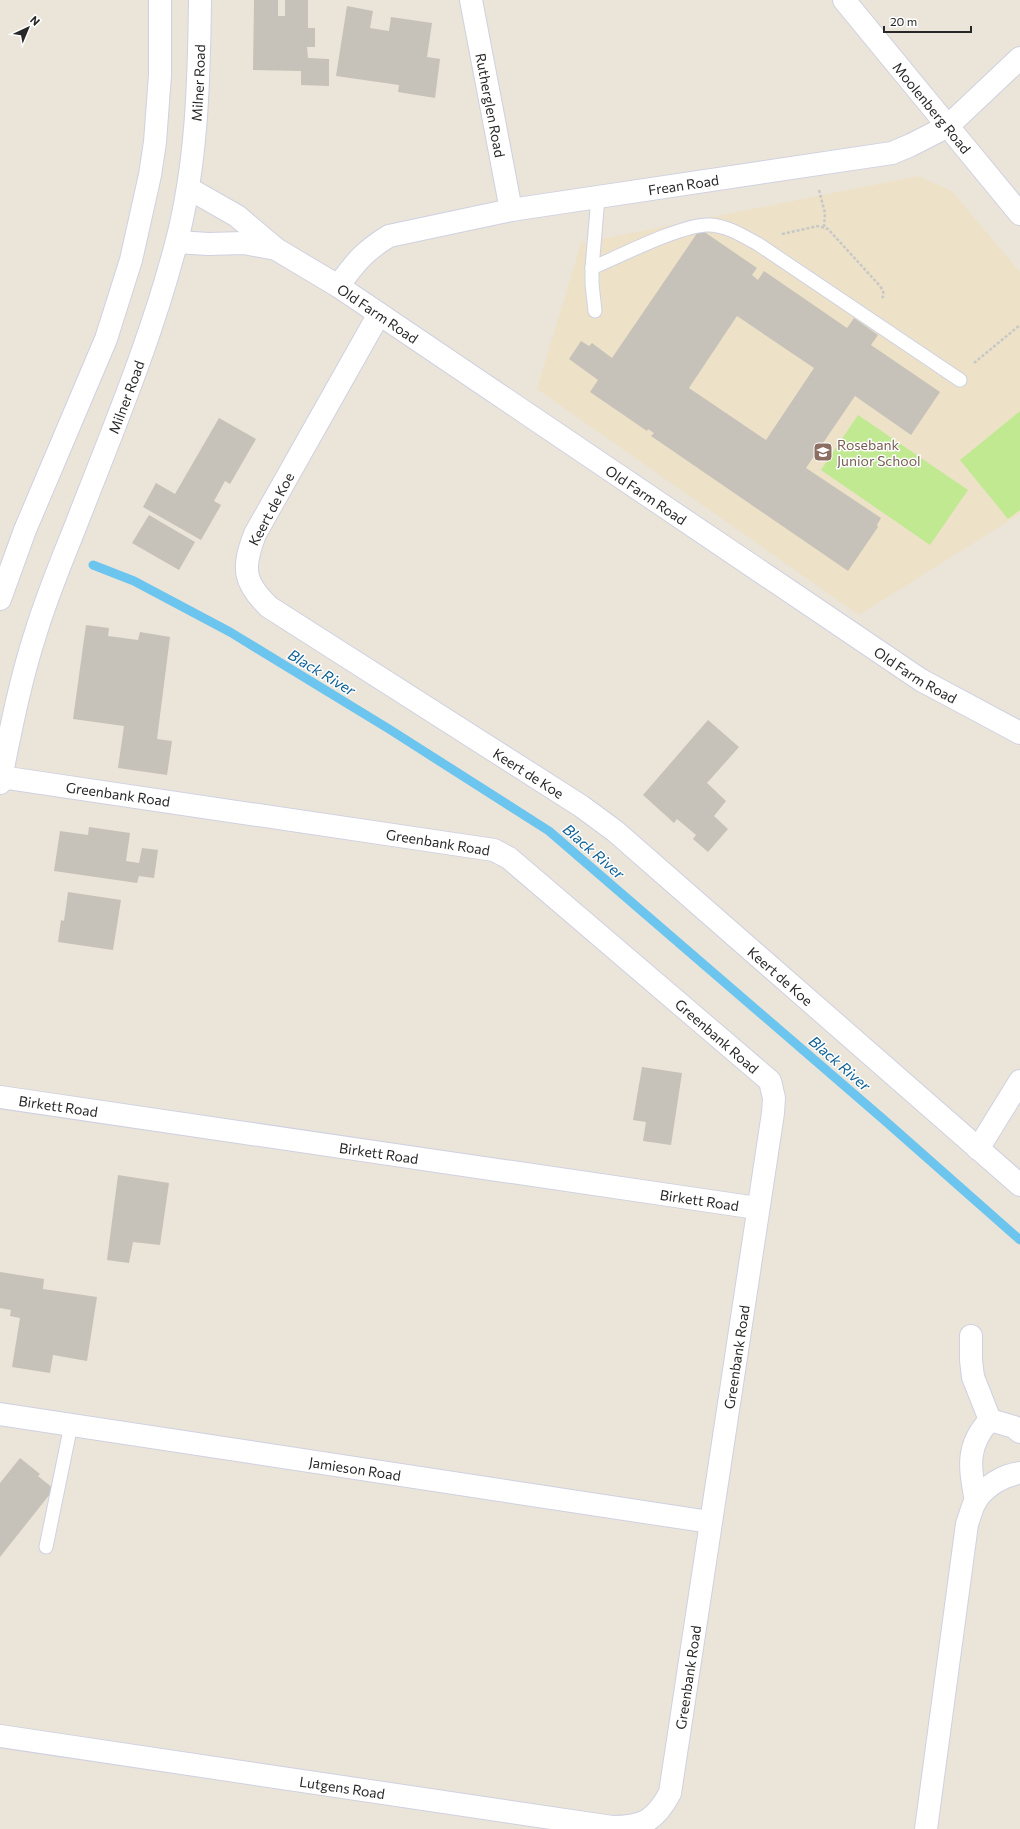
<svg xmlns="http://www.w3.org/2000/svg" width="1020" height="1829" viewBox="0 0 1020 1829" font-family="Commissioner,sans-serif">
<rect width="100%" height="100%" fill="#ebe4d9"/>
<path fill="#ede2c8" d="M918 176 952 191 1020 272V514L859 615 537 389 581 243Z"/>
<g fill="#c0e991">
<path d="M1020 411V510L1008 519 960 460Z"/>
<path d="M858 415 968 490 930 545 821 470Z"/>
</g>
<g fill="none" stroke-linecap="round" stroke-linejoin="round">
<path stroke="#6bc5ee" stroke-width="9" d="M93 565 134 581 230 632 389 729 549 831 883 1119 1020 1240"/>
</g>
<g fill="#c6c1b9" fill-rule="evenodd">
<path d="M254 0H278V16H285V0H308V28H315V47H307L308 58 329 59V86L301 85V71L253 70Z"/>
<path d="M347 6 373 11 370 28 389 31 391 17 432 23 427 57 440 59 435 98 398 92 399 85 336 76Z"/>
<path d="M700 229 757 268 752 275 758 280 764 271 847 328 854 318 878 335 871 345 940 392 911 435 855 396 806 468 881 518 877 525 878 527 848 571 651 436 654 433 648 429 647 431 590 392 598 380 569 359 581 341 589 346 592 343 612 358ZM737 316 814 368 766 440 689 388Z"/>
<path d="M219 418 256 439 230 484 225 481 214 501 221 505 201 540 143 507 156 483 175 494Z"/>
<path d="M149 515 195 542 179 570 132 543Z"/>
<path d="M86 625 109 628 108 636 138 640 140 632 170 637 157 739 172 741 167 775 118 768 124 726 73 719Z"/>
<path d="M708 720 739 747 707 783 726 801 714 816 728 829 708 852 693 839 696 835 677 819 674 823 643 795Z"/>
<path d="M89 827 130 833 126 861 139 863 142 848 158 850 154 878 139 876 137 883 54 871 60 831 88 835Z"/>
<path d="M68 892 121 900 113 950 58 942 61 920 64 921Z"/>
<path d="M642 1067 682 1073 671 1145 643 1141 646 1122 633 1120Z"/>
<path d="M118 1175 169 1183 160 1245 133 1242 129 1263 107 1260Z"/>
<path d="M0 1272 44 1279 43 1289 97 1297 87 1361 53 1355 50 1373 12 1367 20 1318 10 1316 11 1310 0 1308Z"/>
<path d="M20 1458 40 1474 38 1476 54 1489 0 1557V1483Z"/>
</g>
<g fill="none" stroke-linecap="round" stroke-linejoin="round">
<g stroke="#cfd1e1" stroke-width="15">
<g id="service">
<path d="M592 268C618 257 684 223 710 225 728 226 743 236 758 244L960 380"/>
<path d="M595 311 592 284V268L598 197"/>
<path d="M46 1547 71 1425"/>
</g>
</g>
<g stroke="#cfd1e1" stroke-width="24">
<g id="minor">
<path id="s1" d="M471 0 511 210"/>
<path id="s2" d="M844 0 1020 214"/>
<path id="s3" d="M188 188 237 216 276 249 338 286 921 680 1020 733"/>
<path d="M177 242 208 244 244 243 276 249"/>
<path id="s4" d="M338 286C356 262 363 252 389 236L511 210 892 153 911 145 948 126 1020 58"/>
<path id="s5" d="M379 314 255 534C242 568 243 582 269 607L581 806 615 831 1020 1185"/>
<path id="s6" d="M0 1097 757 1208"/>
<path d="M978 1149 1020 1081"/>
<path d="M971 1336V1360L973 1377 990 1420"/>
<path id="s7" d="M0 1414 710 1522"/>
<path d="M990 1420 1014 1427 1020 1432"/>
<path d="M976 1501C970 1469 965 1446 990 1420"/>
<path id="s8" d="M0 1736 612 1827C643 1827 655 1821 670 1793L773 1113 774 1098 770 1081 509 858 494 850 1 777"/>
<path d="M926 1829 967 1524C970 1516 972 1507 976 1500 986 1486 1003 1475 1020 1473"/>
</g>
</g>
<g stroke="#cfd1e1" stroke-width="24">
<g id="secondary">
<path d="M0 599 25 530 106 339 131 260 150 175 155 142 160 75V0"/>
<path id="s9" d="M0 783C10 733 20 681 36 632 47 596 62 560 76 525 112 432 151 340 176 244 197 165 199 81 200 0"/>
</g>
</g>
<g stroke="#c7c7c7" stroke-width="2.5" stroke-dasharray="3 2" stroke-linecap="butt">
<path d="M819 190 825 213 824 227"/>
<path d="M782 234 818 226 828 229 880 286C884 292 885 294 881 300"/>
<path d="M974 363 1020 325"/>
</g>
<use href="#service" stroke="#fff" stroke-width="13"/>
<use href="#minor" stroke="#fff" stroke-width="22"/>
<use href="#secondary" stroke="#fff" stroke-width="22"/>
</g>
<defs>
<g id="school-square" transform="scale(1)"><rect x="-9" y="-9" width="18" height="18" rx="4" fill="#8d6e63" stroke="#fff"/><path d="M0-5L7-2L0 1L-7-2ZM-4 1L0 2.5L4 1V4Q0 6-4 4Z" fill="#fff"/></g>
</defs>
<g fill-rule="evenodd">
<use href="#school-square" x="823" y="452"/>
</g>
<g text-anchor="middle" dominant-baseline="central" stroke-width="3" stroke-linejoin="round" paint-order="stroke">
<g font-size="14" fill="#282828" stroke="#fff">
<text stroke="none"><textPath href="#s9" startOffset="731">Milner Road</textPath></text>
<text stroke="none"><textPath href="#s1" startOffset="107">Rutherglen Road</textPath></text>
<text stroke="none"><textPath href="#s2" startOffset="139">Moolenberg Road</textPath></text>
<text stroke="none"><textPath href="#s4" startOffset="371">Frean Road</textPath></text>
<text stroke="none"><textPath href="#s3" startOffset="228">Old Farm Road</textPath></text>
<text stroke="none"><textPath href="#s9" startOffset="407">Milner Road</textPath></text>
<text stroke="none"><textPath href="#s3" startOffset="552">Old Farm Road</textPath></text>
<text transform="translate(271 509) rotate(-62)">Keert de Koe</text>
<text stroke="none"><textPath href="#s3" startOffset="876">Old Farm Road</textPath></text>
<text stroke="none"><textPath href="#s5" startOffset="642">Keert de Koe</textPath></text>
<text transform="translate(118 794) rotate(8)">Greenbank Road</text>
<text transform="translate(438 842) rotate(9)">Greenbank Road</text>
<text stroke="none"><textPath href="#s5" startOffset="966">Keert de Koe</textPath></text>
<text transform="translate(717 1036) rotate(41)">Greenbank Road</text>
<text stroke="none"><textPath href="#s6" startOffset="59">Birkett Road</textPath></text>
<text stroke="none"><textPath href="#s6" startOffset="383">Birkett Road</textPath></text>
<text stroke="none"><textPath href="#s6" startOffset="707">Birkett Road</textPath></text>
<text stroke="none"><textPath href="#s8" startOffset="1132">Greenbank Road</textPath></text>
<text stroke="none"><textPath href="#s7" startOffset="359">Jamieson Road</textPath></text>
<text stroke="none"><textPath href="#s8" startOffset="808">Greenbank Road</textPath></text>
<text stroke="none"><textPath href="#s8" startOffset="346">Lutgens Road</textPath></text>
</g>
<g font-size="14" fill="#785e54" stroke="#fff" text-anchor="start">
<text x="837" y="444">Rosebank<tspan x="837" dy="16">Junior School</tspan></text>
</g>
<g font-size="15" font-style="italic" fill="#0d6197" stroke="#fff">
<text transform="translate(322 672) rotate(31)">Black River</text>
<text transform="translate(594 851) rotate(41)">Black River</text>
<text transform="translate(840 1063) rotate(41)">Black River</text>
</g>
</g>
<g transform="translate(28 28) rotate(44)" stroke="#ffffff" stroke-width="3" paint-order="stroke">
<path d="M0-3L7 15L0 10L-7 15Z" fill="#282828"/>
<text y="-6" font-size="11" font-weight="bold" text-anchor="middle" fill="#282828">N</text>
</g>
<path d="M884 26v6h87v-6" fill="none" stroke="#282828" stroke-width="2"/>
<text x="890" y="26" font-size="12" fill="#282828" stroke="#ffffff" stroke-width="3" paint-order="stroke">20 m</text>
</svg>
